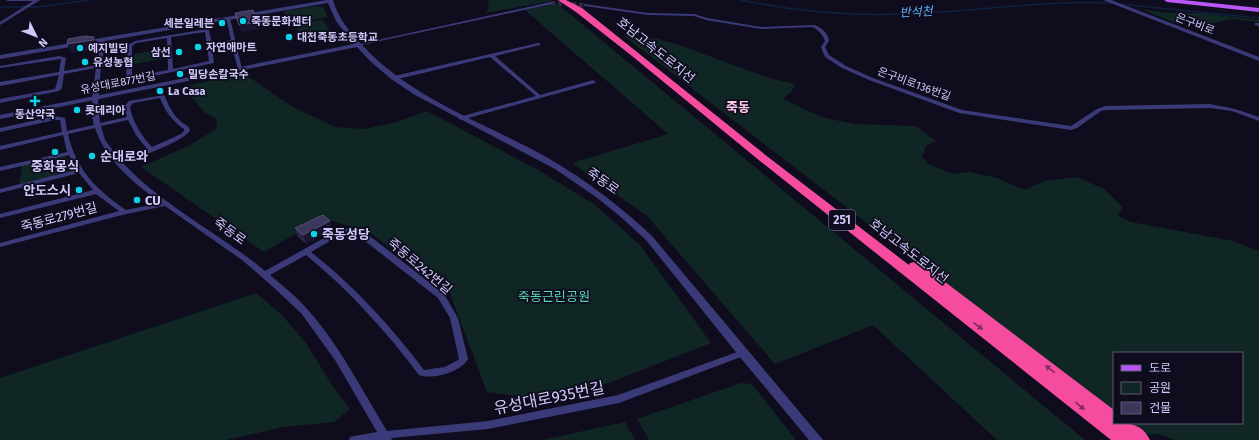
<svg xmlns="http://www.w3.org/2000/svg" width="1259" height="440" viewBox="0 0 1259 440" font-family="'Fira Sans','Noto Sans KR',sans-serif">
<rect width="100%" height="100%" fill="#0f0c1d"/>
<g fill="#102625">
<path d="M487 0H550L551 1 486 13 489 5Z"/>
<path d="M554 4 559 5 1085 440H997L873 325 775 364 647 216 572 163 668 134 525 10Z"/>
<path d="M315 6 323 7 328 17 290 24 284 11Z"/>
<path d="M1140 9 1171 13H1200L1259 20V22L1232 19 1199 26 1189 22 1178 24Z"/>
<path d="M323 20 331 32 302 37 295 25Z"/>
<path d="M624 36 658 39 682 46 769 78 795 84 792 91 783 99 821 117 854 124 915 126 936 141 926 146 922 156 928 164 953 174 969 172 997 178 1025 190 1044 181 1077 177 1104 189 1123 207 1118 216 1131 222 1233 241 1259 251V440H1175L1159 434 1143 435 1127 423H1242V353H1114V413Z"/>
<path d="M167 48 168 58 134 64V54Z"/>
<path d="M243 73 293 107 335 127 363 129 397 122 427 111 538 170 594 204 640 245 711 343 609 383 535 398 487 392 449 291 369 232 329 220 314 223 264 252 141 167 190 145 216 129 217 119 205 113 183 87Z"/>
<path d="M61 157H66L74 169 71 172 19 184 22 165Z"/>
<path d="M256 293 281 314 306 343 330 382 350 409 334 422 284 427 226 440H0V378Z"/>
<path d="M741 383 752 384 796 440H649L637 419Z"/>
<path d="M625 422 635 440H542Z"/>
</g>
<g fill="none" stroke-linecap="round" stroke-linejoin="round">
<g stroke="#0e213f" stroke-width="1.5">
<path d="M741 0C802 13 863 17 925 13 988 10 1050 0 1113 3"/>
<path d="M1119 4 1259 18"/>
<path d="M0 7H39L89 0"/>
</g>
<path stroke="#2c283e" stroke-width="4.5" stroke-dasharray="4.5 2.5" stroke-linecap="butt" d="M551 3 585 5"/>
<g fill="#3b3a79" fill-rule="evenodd">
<path d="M6 0H40L0 25V22L33 1H8Z"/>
<path d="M551 2 553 3 552 4 357 46 355 45Z"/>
<path d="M584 4 648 13 694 14 707 18 761 27 815 25C822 28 828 33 829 41L825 47 829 55 846 66 873 78 962 110 1071 126 1097 109 1105 106 1210 104 1235 109 1259 117V121L1232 111 1210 108 1106 110 1101 111 1077 128 1071 130 959 113 869 80 842 68 825 57 821 47 825 41C823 35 819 30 812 27L761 29 706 20 694 16 648 15 585 6H584Z"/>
<path d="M226 17 230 18 242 69V70L238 69 231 43 212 47 214 63 135 80 126 77 127 63 101 67 98 102 100 123 127 117 124 107 129 101 164 95C171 110 174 118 189 127L190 131C180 143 139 157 123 163 163 206 219 233 265 271L340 229H354L366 233 444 294 458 318 468 359C461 372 433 380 419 375 386 331 349 290 306 255L270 275C283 286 297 297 308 310 340 346 362 390 387 431L488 421 618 395 740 351 743 350 746 351 747 353 746 355 619 403 488 429 391 438 392 440H349L350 437 354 436 377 432 335 360 301 313 271 285 242 260 165 206 126 214 0 247V243L119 211 96 194 0 218V214L93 190 79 173 0 193V189L76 170 69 155 0 171V167L67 152 63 135 0 150V146L62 132 60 120H55L0 132V128L55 116 65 118 67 131 94 125C89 109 94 85 96 68L64 74 62 88 59 91 0 103V99L55 89 59 75 0 86V82L59 72 61 59 0 68V66L59 56 66 58 64 71 97 65 101 39 103 38 105 39 102 64 127 60 128 45 135 41 207 29 209 30 212 44 231 40ZM205 32 209 61 173 69 171 37ZM167 38 168 70 135 76H132V46L136 43ZM160 98C165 111 172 121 184 129V131L181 134 152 147C141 135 133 123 130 107L133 103ZM128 120 136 135 147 149 120 160 105 140 101 126ZM95 128C106 161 134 183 161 203L126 210C97 190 76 170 68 134ZM344 233H353L360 237 438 298 450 318 459 359 458 360 445 367 424 370C391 326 354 286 311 252Z"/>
<path d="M1255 23H1259V26L1255 25Z"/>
<path d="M538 43H540V45L495 56 540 95 593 80 596 82 595 83 461 120 458 118 459 117 536 96 490 57 394 80 391 78 394 76Z"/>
</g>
<g fill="#3b3a79" fill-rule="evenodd">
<path d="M327 0H333C338 18 350 32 362 45 413 100 484 122 548 158 586 180 620 206 652 236L823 440H809L739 356 646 240 622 218 596 197 555 169 415 95 391 79 370 61 357 47 0 119V115L354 44 336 21 328 3 0 59V55Z"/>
<path d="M1103 0H1111L1259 57V61Z"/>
</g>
<path fill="#ba57f7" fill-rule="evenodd" d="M1164 0H1183L1259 8V12L1167 2Z"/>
<path fill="#f64c9f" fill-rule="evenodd" d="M558 0H566L582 8 768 157 909 265 910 263 915 262 920 263 1114 410V423C1130 423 1142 424 1150 440H1111L760 161 632 56 576 12Z"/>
</g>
<path fill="#2c2549" d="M295 228 333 229 306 244 298 237Z"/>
<g fill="#191430">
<path d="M258 22 260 29 242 32 239 25Z"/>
<path d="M94 37 98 46V49L72 53 67 44Z"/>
<path d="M330 221 333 229 306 244 303 235Z"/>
</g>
<g fill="#3e375d" stroke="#554e76">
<path d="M253 10 258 22 239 25 235 13Z"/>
<path d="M85 36 94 37V40L67 44 68 39Z"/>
<path d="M323 215 330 221 303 235 295 228Z"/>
</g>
<defs><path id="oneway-solid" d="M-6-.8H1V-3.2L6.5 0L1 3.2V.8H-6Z"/></defs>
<g fill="#822c5e">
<use href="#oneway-solid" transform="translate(978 326) rotate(38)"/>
<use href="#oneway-solid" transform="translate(1050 369) rotate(-143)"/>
<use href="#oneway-solid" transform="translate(1080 406) rotate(39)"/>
</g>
<g fill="#0bd4e8" stroke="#0f0c1d" stroke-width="1.5">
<circle cx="243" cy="21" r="4"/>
<circle cx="222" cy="23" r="4"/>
<circle cx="289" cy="37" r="4"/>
<circle cx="198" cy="47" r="4"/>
<circle cx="80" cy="48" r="4"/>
<circle cx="179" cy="52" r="4"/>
<circle cx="85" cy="62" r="4"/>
<circle cx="180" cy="74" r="4"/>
<circle cx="160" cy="91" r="4"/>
<path d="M33 95h4v4h4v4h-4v4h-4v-4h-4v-4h4z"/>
<circle cx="77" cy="110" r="4"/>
<circle cx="55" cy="152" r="4"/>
<circle cx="92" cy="156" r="4"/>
<circle cx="79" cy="190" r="4"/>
<circle cx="137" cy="200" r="4"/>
<circle cx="314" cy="234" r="4"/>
</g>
<g text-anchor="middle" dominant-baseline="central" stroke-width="3.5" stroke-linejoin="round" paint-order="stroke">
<g font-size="11" font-weight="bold" fill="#d0cafc" stroke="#0f0c1d" text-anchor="start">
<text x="251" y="21">죽동문화센터</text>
<text x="214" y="23" text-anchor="end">세븐일레븐</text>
<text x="297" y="37">대전죽동초등학교</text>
<text x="206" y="47">자연애마트</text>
<text x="88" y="48">예지빌딩</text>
<text x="171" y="52" text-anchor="end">삼선</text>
<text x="93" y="62">유성농협</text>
<text x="188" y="74">밀당손칼국수</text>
<text x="168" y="91">La Casa</text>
<text x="85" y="110">롯데리아</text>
<text x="35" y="114" text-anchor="middle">동산약국</text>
</g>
<g font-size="11" fill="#d0cafc" stroke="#0f0c1d">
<text transform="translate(1195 24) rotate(21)">은구비로</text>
<text transform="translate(118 83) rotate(-11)">유성대로877번길</text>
<text transform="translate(914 84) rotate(20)">은구비로136번길</text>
</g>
<g font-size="12" font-style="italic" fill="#5eb2f7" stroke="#0f0c1d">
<text transform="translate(916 12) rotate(-3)">반석천</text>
</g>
<rect fill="#0f0c1d" stroke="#9691b9" stroke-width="1" x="829" y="210" width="26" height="20" rx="3"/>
<g font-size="12" font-weight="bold" fill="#d0cafc">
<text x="842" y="220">251</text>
</g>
<g font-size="13" fill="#d0cafc" stroke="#0f0c1d">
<text transform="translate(656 50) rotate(39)">호남고속도로지선</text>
<text transform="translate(603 181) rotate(35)">죽동로</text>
<text transform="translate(59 217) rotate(-15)">죽동로279번길</text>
<text transform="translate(230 231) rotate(36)">죽동로</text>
<text transform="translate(909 251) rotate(38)">호남고속도로지선</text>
<text transform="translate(420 266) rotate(40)">죽동로242번길</text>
</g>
<g font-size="13" font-weight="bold" fill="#fdcceb" stroke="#0f0c1d">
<text x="738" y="107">죽동</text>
</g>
<g font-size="13" font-weight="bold" fill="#d0cafc" stroke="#0f0c1d" text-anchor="start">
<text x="100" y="156">순대로와</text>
<text x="55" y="166" text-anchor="middle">중화몽식</text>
<text x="71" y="190" text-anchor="end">안도스시</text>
<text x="145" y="200">CU</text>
<text x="322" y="234">죽동성당</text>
</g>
<g font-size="13" fill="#5bd8b7" stroke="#0f0c1d">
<text x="554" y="296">죽동근린공원</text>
</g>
<g font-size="16" fill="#d0cafc" stroke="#0f0c1d">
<text transform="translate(549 398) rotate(-11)">유성대로935번길</text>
</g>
</g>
<rect x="1113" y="352" width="130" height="72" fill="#0f0c1d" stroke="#5c5876"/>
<rect x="1121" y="365" width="20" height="6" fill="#ba57f7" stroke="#5c5876"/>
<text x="1149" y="372" font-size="12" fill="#d0cafc">도로</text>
<rect x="1121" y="382" width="20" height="12" fill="#102625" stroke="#5c5876"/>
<text x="1149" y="392" font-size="12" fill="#d0cafc">공원</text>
<rect x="1121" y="402" width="20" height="12" fill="#3e375d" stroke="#5c5876"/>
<text x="1149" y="412" font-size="12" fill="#d0cafc">건물</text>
<g transform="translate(36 36) rotate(133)" stroke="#0f0c1d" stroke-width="3" paint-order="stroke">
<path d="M0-3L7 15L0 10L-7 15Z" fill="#d0cafc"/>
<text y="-6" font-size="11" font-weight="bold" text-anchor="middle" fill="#d0cafc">N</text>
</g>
</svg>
